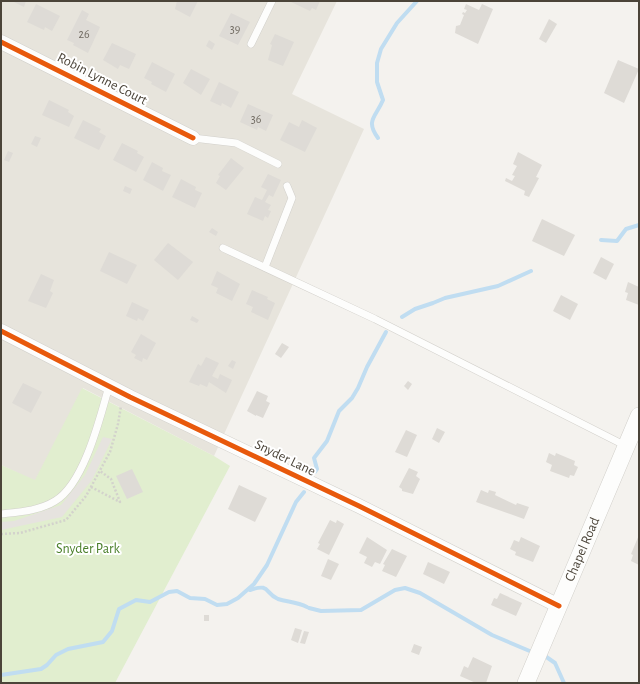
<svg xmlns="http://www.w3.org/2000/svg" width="640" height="684" viewBox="0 0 640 684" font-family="'Alegreya Sans',sans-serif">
<rect width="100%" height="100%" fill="#f4f2ee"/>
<path fill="#e7e4dc" d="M1 1H337L292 94 364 129 214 456 83 388 35 481 1 465Z"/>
<path fill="#e1eecf" d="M82 388 214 456 230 466 115 683H1V465L35 480Z"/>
<path fill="#e6e3df" d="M103 437 112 439 92 480 62 517 1 530V522L14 521 61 505 85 475Z"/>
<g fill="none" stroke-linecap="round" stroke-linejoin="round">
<g stroke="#c0ddf1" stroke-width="4">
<path d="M378 138C365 120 376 117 383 100L377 82V63L381 49 397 23 417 1"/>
<path d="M601 240 617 241 626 229 639 225"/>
<path d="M402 317 415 309 433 303 445 298 498 286 531 271"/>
<path d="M315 472 317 469 314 458 327 441 339 411 352 398 358 388 367 367 386 332"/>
<path d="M250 590C271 583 264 593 278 599 288 602 297 602 307 607"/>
<path d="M309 608 321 611 361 610 395 590 405 588 420 593 492 635 532 652"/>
<path d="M545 656 555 663 564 683"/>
<path d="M1 675 41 669 47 665 56 655 68 649 103 642 112 631 119 609 136 600 150 602 169 592 177 591 190 598 205 599 217 605 227 604 238 598 254 584 267 565 296 502 304 492"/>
</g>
</g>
<g fill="#dedbd6">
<path d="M12 1H26L24 7Z"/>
<path d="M177 1H198L190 17 175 9Z"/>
<path d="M289 1H320L316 10 312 8 310 11Z"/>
<path d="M36 4 60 16 52 31 45 27 44 30 27 22Z"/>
<path d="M466 4 479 10 482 4 493 9 478 44 455 33 456 26 460 25 464 15 462 14 463 12 465 13 467 10 464 9Z"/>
<path d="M82 10 89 14 86 20 100 27 88 53 73 45 74 43 67 40Z"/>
<path d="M231 13 250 22 238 45 219 36Z"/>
<path d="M549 19 557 24 546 43 539 39Z"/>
<path d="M275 34 294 42 283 66 268 60 272 45 270 44Z"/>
<path d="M209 40 215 44 212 50 206 46Z"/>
<path d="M112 43 136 54 129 69 120 65 118 69 103 60Z"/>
<path d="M618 60 639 69 624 103 604 93Z"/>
<path d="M152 62 175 74 166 92 151 84 152 82 144 78Z"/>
<path d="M191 69 210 79 201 95 183 83Z"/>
<path d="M219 82 239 92 231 108 222 103 221 106 210 101Z"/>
<path d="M49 100 69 110 68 112 74 116 69 127 42 115Z"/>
<path d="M248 104 273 115 266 131 258 127 257 130 240 122Z"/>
<path d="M83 120 101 129 99 132 106 136 99 150 74 138Z"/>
<path d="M302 120 317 128 305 152 280 140 289 122 299 127Z"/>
<path d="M35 136 41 138 37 147 31 144Z"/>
<path d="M122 143 138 151 137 153 144 157 136 172 113 160Z"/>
<path d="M8 151 13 153 9 162 4 160Z"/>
<path d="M518 152 542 165 536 177 539 178 529 197 524 195 525 191 505 181 506 178 512 181 515 176 512 175 517 166 513 164Z"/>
<path d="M231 158 244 168 226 190 216 183 220 176 218 175Z"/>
<path d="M152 162 163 168 162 171 171 175 163 191 143 180Z"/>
<path d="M268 174 281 180 273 197 269 195 265 202 271 205 268 210 271 211 268 218 265 216 263 221 247 214 255 197 262 200 267 190 261 187Z"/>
<path d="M181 179 196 187 195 190 202 193 195 208 172 197Z"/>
<path d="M125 186 132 189 130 194 123 191Z"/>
<path d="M542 219 575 235 564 256 532 241Z"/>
<path d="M212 228 218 232 216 236 209 232Z"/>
<path d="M168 243 193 262 178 280 154 260Z"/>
<path d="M109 252 137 265 127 284 100 271Z"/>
<path d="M601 257 614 264 606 280 593 273Z"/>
<path d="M217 271 240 284 232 301 216 293 218 288 211 285Z"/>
<path d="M41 274 54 280 50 291 53 293 46 308 28 301Z"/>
<path d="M628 282 639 287V305L626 300 628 293 625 292Z"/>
<path d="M252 290 268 297 267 299 275 303 268 320 251 312 253 307 246 304Z"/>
<path d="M561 295 578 304 570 320 553 311Z"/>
<path d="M132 302 149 310 143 321 138 318 137 321 126 316Z"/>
<path d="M192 316 199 320 197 323 190 320Z"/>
<path d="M141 334 156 343 147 360 143 358 142 362 134 358 136 355 131 352Z"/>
<path d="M282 343 289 347 281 358 275 354Z"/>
<path d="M206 357 219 363 212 376 218 379 220 374 232 380 226 393 209 382 207 387 200 384 199 386 189 382 198 364 201 366Z"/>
<path d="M232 360 236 362 233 369 228 366Z"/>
<path d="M408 381 412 384 408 390 404 386Z"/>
<path d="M23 383 42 392 31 413 12 403Z"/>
<path d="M257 391 268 396 266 401 270 403 263 418 256 415V416L247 411Z"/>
<path d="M437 428 445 432 439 443 432 439Z"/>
<path d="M406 430 417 435 407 457 395 452Z"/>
<path d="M549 453 555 456 556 453 575 461 574 465 578 467 574 476 570 475 569 478 550 471 552 465 546 462Z"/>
<path d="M409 468 418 472 416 476 420 479 413 494 402 491V489L399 487Z"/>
<path d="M132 469 143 492 127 499 116 476Z"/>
<path d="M239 485 267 498 255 522 228 509Z"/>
<path d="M481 490 488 493 489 490 496 492 495 495 516 505 517 503 529 507 524 519 476 502Z"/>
<path d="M330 520 336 523 337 520 344 524 329 555 317 549 320 544 318 543Z"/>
<path d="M639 535V565L631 561 633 555 631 554Z"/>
<path d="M367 537 387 550 380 564 375 562 372 567 364 563 367 557 359 553Z"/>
<path d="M521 537 540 546 533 562 515 555 516 552 510 549 514 540 519 542Z"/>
<path d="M392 549 407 556 396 577 382 571 385 565 383 564Z"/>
<path d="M328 559 339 564 331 580 321 576Z"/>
<path d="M428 562 450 572 444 584 423 574Z"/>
<path d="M500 593 522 603 516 616 491 605 494 598 497 599Z"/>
<rect x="204" y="615" width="5" height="6"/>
<path d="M295 628 302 630 298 643 291 640Z"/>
<path d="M304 631 309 632 305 644 300 643Z"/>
<path d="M414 644 422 647 419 655 411 652Z"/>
<path d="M473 657 492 666 486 683H476L460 676 464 666 468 668Z"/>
</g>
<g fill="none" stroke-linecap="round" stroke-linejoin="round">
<g stroke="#d2d0cb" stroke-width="8">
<g id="service">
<path d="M251 44 272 1"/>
<path d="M193 138 236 143 278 164"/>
<path d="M223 248 375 319 626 446"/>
<path d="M265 267 292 198 287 186"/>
<path d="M1 514C19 512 39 511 55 501 84 484 100 418 109 386"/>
</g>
</g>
<g stroke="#d2d0cb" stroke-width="15">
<g id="minor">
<path d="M1 42 193 138"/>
<path d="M1 331 130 397 359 506 559 606"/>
</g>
</g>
<g stroke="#d2d0cb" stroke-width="18">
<g id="tertiary">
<path id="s1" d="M526 683 639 416"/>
</g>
</g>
<g stroke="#d3d2cc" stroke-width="2.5" stroke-dasharray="2 2" stroke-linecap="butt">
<path d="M91 487 120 502 111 479 100 471"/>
<path d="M1 534 20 533 66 520 86 496 110 452 118 424 121 406"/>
</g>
<use href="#service" stroke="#fdfdfc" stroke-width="7"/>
<use href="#minor" stroke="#fdfdfc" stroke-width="14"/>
<use href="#tertiary" stroke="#fdfdfc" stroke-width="17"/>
<g stroke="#fff" stroke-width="8">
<g id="cycleway">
<path d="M1 42 193 138"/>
<path d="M1 331 130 397 359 506 559 606"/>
</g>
</g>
<use href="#cycleway" stroke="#e8590c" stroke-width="5"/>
</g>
<g text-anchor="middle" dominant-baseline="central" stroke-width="4" stroke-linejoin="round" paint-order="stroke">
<g font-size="12" fill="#706a61">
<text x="235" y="29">39</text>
<text x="84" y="34">26</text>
<text x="256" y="119">36</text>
</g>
<g font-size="14" fill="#4b4439" stroke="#fff">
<text transform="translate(102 79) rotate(27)">Robin Lynne Court</text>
<text transform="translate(285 458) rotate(26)">Snyder Lane</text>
<text stroke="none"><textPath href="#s1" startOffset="145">Chapel Road</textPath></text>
</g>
<g font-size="14" fill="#4a7f2a" stroke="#fff">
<text x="88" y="549">Snyder Park</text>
</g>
</g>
<rect width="640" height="684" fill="none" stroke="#4b4439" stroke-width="4"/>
</svg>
